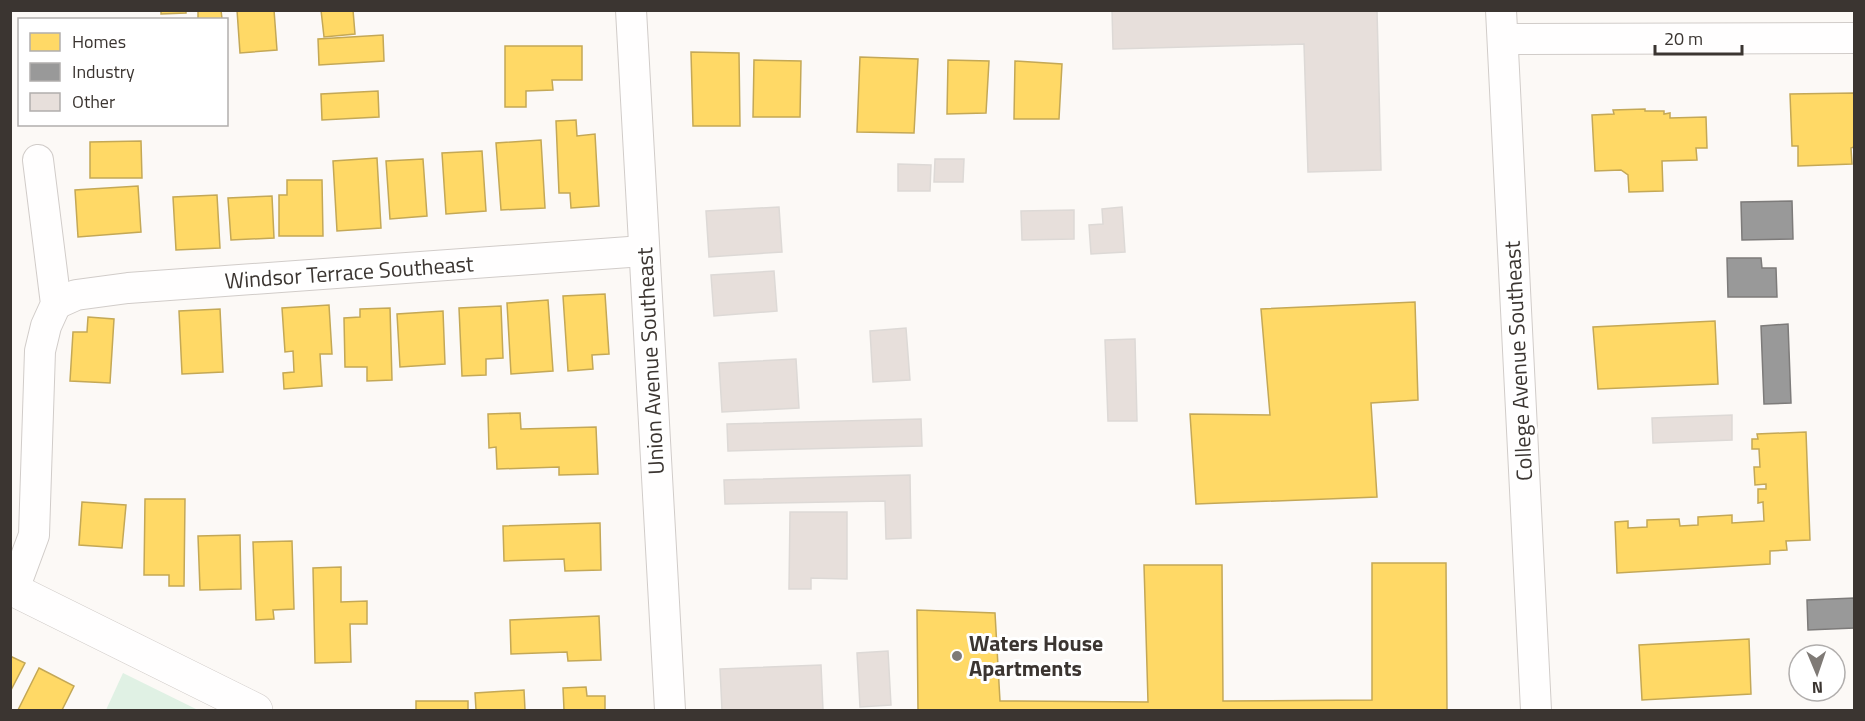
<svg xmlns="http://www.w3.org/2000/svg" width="1865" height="721" viewBox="0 0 1865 721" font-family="'Titillium Web',sans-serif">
<rect width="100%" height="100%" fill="#fcf9f6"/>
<path fill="#e0f1e4" d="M123 673 198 710H106Z"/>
<g fill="#ffd966" stroke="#c4a856" stroke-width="1.5">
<path d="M161 10H186V13L161 14Z"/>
<path d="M198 10H221L222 19 198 20Z"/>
<path d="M237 10H274L277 50 240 53Z"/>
<path d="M321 10H353L355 34 324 37Z"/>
<path d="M383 35 384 61 319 65 318 39Z"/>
<path d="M505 46H582V80H552L553 90 526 91V107H505Z"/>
<path d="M691 52 739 53 740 126H693Z"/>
<path d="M860 57 918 59 914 133 857 132Z"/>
<path d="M754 60 801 61 800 117H753Z"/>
<path d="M948 60 989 61 986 113 947 114Z"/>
<path d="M1015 61 1062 64 1059 119H1014Z"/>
<path d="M378 91 379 117 322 120 321 94Z"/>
<path d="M1854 93V147L1851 148 1852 164 1798 166V146H1792L1790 94Z"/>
<path d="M1645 109V111H1664V114L1670 113V118L1706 117 1707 148H1696L1697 160 1662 161 1663 191 1629 192 1628 175 1621 170 1595 171 1592 115 1614 114 1613 110Z"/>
<path d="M576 120 577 136 595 134 599 206 571 208 570 193H559L556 121Z"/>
<path d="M541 140 545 208 501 210 496 143Z"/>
<path d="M141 141 142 178H90V142Z"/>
<path d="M482 151 486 211 446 214 442 153Z"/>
<path d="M377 158 381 228 337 231 333 161Z"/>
<path d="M423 159 427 216 390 219 386 161Z"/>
<path d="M287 180H322L323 236H279V195H287Z"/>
<path d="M138 186 141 232 78 237 75 190Z"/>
<path d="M217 195 220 248 176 250 173 197Z"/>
<path d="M272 196 274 238 231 240 228 198Z"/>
<path d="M605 294 609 354 592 355 593 369 568 371 563 296Z"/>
<path d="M548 300 553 371 511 374 507 303Z"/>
<path d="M1415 302 1418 400 1371 403 1377 497 1196 504 1190 414 1270 415 1261 309Z"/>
<path d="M329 305 332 354H320L322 386 284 389 283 373 294 372 293 351 285 352 282 308Z"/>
<path d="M501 306 503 358 486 359V375L462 376 459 308Z"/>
<path d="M390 308 392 380 367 381V367H345L344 318 360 317V309Z"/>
<path d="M220 309 223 372 182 374 179 311Z"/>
<path d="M443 311 445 364 400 367 397 314Z"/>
<path d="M88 317 114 319 110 383 70 381 73 332H87Z"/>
<path d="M1715 321 1718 384 1598 389 1593 327Z"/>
<path d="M520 413 521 429 596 427 598 474 559 475V467L497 469 496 447 489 448 488 414Z"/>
<path d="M1806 432 1810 540 1786 541 1787 550 1770 551V564L1617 573 1615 522 1628 521V528L1647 527V520L1679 519 1680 526 1698 525V517L1732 515V523L1764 521 1763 502 1758 503V489H1766V484L1755 485 1754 467H1760L1759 449H1752V439H1758L1757 434Z"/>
<path d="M145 499H185L184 586H169V575H144Z"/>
<path d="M82 502 126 505 122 548 79 545Z"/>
<path d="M600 523 601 570 565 571 564 559 504 561 503 526Z"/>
<path d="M240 535 241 589 200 590 198 536Z"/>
<path d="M292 541 294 609 273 610 274 619 256 620 253 542Z"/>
<path d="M1372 563H1446L1447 710H918L917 610 995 613 1000 701 1148 702 1144 565H1222L1223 701 1372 700Z"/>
<path d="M341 567V602L367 601V624H350L351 662 315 663 313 568Z"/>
<path d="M599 616 601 660 568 661 567 652 511 654 510 620Z"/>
<path d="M1749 639 1751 694 1642 700 1639 645Z"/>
<path d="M10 656 25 663 10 692Z"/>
<path d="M39 668 74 686 62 710H18Z"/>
<path d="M586 687 587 696H605V710H564L563 688Z"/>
<path d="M524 690 525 710H476L475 693Z"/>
<rect x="416" y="701" width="52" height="9"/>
</g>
<g fill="#999" stroke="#7d7b7a" stroke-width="1.5">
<path d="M1792 201 1793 239 1742 240 1741 202Z"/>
<path d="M1727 258H1761L1762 268H1776L1777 297H1728Z"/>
<path d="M1788 324 1791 403 1764 404 1761 326Z"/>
<path d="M1854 598V628L1808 630 1807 600Z"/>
</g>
<g fill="#e7dfdb" stroke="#ddd9d6" stroke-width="1.5">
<path d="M1112 10H1377L1381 170 1308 172 1304 44 1113 49Z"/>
<path d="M935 159H964L963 182H934Z"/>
<path d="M898 164 931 165 930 191H898Z"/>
<path d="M779 207 782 252 709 257 706 211Z"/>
<path d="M1122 207 1125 252 1091 254 1089 225 1103 224 1102 209Z"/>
<path d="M1074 210V239L1022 240 1021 211Z"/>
<path d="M774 271 777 311 714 316 711 275Z"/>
<path d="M906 328 910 380 873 382 870 331Z"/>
<path d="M1135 339 1137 421H1108L1105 340Z"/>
<path d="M796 359 799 408 722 412 719 363Z"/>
<path d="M1732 415V440L1653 443 1652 418Z"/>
<path d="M921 419 922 446 728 451 727 424Z"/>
<path d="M910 475 911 538 886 539 885 501 725 504 724 480Z"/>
<path d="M790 512H847V579L811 578V589H789Z"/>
<path d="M888 651 891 705 860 707 857 653Z"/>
<path d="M821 665 823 710H722L720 669Z"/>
</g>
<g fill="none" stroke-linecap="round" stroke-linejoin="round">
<g stroke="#d1ccc9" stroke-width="32">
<g id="minor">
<path d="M631 10 670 710"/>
<path d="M1501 10 1536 710"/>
<path d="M1503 39 1854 38"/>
<path d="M56 304 76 295 128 288 643 251"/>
<path d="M14 589 34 535 40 351 46 326 56 304 38 160"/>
</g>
</g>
<g stroke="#d1ccc9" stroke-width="34">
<path id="secondary" d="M10 588 256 710"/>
</g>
<use href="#minor" stroke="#fffefe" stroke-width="30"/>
<use href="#secondary" stroke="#fffefe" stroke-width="33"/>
</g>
<circle fill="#7f7a76" stroke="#fff" stroke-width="2" cx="957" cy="656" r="6"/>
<g text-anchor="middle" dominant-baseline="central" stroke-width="6" stroke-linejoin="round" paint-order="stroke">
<g font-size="22" fill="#3b3531" stroke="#fff">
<text transform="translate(349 272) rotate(-4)">Windsor Terrace Southeast</text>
<text transform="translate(650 361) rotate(-93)">Union Avenue Southeast</text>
<text transform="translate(1518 361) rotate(-93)">College Avenue Southeast</text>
</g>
<g font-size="22" font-weight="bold" fill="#3b3531" stroke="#fff" text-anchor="start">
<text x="969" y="643">Waters House<tspan x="969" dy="25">Apartments</tspan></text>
</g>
</g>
<rect width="1865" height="721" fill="none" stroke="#3b3531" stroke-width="24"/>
<rect x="18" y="18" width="210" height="108" fill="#ffffff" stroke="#b1aead" stroke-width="1.5"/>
<rect x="30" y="33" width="30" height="18" fill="#ffd966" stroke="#b1aead" stroke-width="1.5"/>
<text x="72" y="48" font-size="18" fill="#3b3531">Homes</text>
<rect x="30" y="63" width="30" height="18" fill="#999999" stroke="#b1aead" stroke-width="1.5"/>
<text x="72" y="78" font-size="18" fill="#3b3531">Industry</text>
<rect x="30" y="93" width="30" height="18" fill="#e7dfdb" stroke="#b1aead" stroke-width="1.5"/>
<text x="72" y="108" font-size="18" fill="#3b3531">Other</text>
<g transform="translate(1817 673) rotate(178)"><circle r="28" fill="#ffffff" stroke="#b1aead" stroke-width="1.5"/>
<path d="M0-4.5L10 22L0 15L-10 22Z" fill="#7f7a76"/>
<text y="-9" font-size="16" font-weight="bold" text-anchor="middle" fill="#3b3531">N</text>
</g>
<path d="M1655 45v9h87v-9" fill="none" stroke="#3b3531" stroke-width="3"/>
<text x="1664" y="45" font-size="18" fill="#3b3531" stroke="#ffffff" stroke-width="4.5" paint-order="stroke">20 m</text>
</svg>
